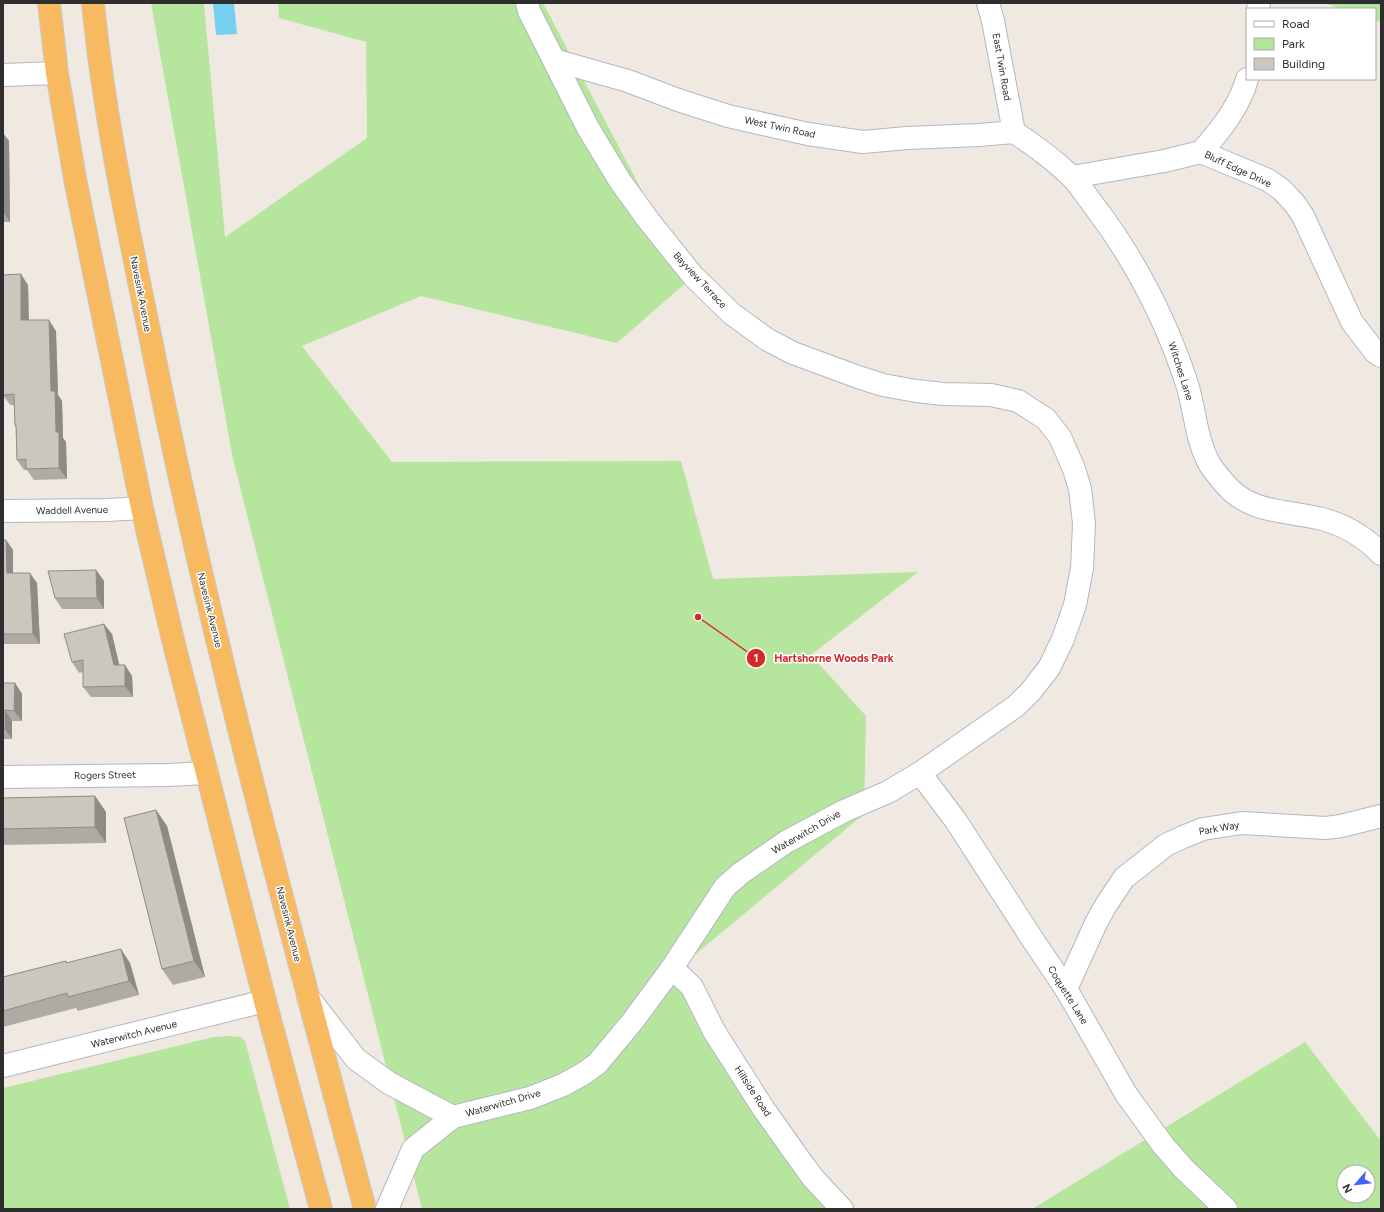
<svg xmlns="http://www.w3.org/2000/svg" width="1384" height="1212" viewBox="0 0 1384 1212" font-family="Figtree,sans-serif">
<rect width="100%" height="100%" fill="#efe9e1"/>
<g fill="#b6e59e" fill-rule="evenodd">
<path d="M151 3H204L225 237 367 138 366 42 279 18 278 3H543L689 280 617 343 421 296 302 346 392 462 681 461 713 579 918 572 811 655 866 716 864 814 686 962 814 1193 835 1209H422L233 459Z"/>
<path d="M1324 3H1381V22L1375 20V9H1342Z"/>
<path d="M228 1036 240 1037 245 1041 290 1209H3V1088L214 1037Z"/>
<path d="M1305 1042 1381 1141V1209H1032ZM1344 1172H1368V1196H1344Z"/>
</g>
<path fill="#75cff0" d="M213 3H234L237 34 216 35Z"/>
<g fill="none" stroke-linecap="round" stroke-linejoin="round">
<g stroke="#b4b7c1" stroke-width="24">
<g id="minor">
<path d="M988 3 993 21 1014 132"/>
<path d="M1258 9 1259 3"/>
<path d="M554 60 628 81 678 100 728 116 808 134 863 142 907 138 979 135 1014 132"/>
<path d="M3 75 57 73"/>
<path d="M1014 132C1034 145 1054 160 1071 176 1080 185 1087 197 1095 207 1135 260 1166 320 1187 384 1195 410 1196 440 1210 465 1214 471 1220 478 1225 484 1250 514 1287 510 1322 519 1344 525 1365 537 1381 554"/>
<path d="M1201 152C1220 131 1240 106 1247 79"/>
<path d="M1072 177 1164 161 1201 152 1268 180 1282 190 1295 204 1303 216 1352 322 1375 352 1381 356"/>
<path d="M3 511 107 510 142 508"/>
<path d="M920 773 956 821 1033 940 1066 989 1126 1094 1163 1145 1184 1169 1226 1209"/>
<path d="M3 777 168 775 207 773"/>
<path d="M672 968 692 987 714 1031 763 1108 797 1156 813 1178 842 1209"/>
<path d="M1066 989 1096 923 1106 905 1124 878 1166 845 1183 837 1203 829 1242 823 1326 828 1341 826 1381 816"/>
<path d="M308 997 356 1059 389 1083 453 1117"/>
<path d="M3 1066 265 1001"/>
<path d="M387 1209 413 1149 453 1117 530 1098 563 1085 583 1074 597 1064 632 1022 672 968 725 887 741 873 786 842 844 811 888 792 920 773 1016 706 1031 691 1049 668 1063 639 1075 605 1082 568 1084 523 1080 489 1074 469 1060 437 1046 419 1018 401 991 395 944 394 916 391 883 385 858 377 793 353 768 340 732 314 693 276 649 221 620 181 588 128 529 11 527 3"/>
</g>
</g>
<g stroke="#c9c9c9" stroke-width="24">
<g id="trunk">
<path d="M49 3 57 73 76 184 142 508 173 640 265 1001 321 1209"/>
<path d="M93 3C104 116 128 228 151 340 209 633 288 921 365 1209"/>
</g>
</g>
<use href="#minor" stroke="#fff" stroke-width="22"/>
<use href="#trunk" stroke="#f8ba60" stroke-width="22"/>
</g>
<g fill="#afaba4">
<path d="M3 133 9 141 10 222H3Z"/>
<path d="M3 275 28 285 29 320 56 331 58 395 62 401 63 438 66 442 67 479 34 480 27 470H24L17 460 16 428 15 425 14 405H10L3 395Z"/>
<path d="M3 540H6L13 550V573L37 583 40 644H3Z"/>
<path d="M96 570 104 581V609H62L55 598Z"/>
<path d="M112 634 119 665H125L132 676 133 697H91L83 687V672L79 673 72 662Z"/>
<path d="M3 683H15L22 694V721H12V739H3Z"/>
<path d="M95 796 106 812V843L3 845V798Z"/>
<path d="M156 810 167 826 205 977 173 985 162 969Z"/>
<path d="M66 961 67 963H130L139 995 78 1011 76 1008 3 1027V977Z"/>
</g>
<g fill="#8e8b86">
<path d="M3 133 9 141 10 222 3 212Z"/>
<path d="M21 274 28 285 29 331 21 320Z"/>
<path d="M49 320 56 331 58 395 62 401 63 438 66 442 67 479 59 468 56 432 51 391Z"/>
<path d="M6 540 13 550V583L7 573Z"/>
<path d="M96 570 104 581V609L97 598Z"/>
<path d="M30 573 37 583 40 644 33 634Z"/>
<path d="M104 624 112 634 122 676 114 665Z"/>
<path d="M125 665 132 676 133 697 125 686Z"/>
<path d="M15 683 22 694V721L14 711Z"/>
<path d="M5 710 12 721V739L5 729Z"/>
<path d="M95 796 106 812V843L95 827Z"/>
<path d="M156 810 167 826 205 977 194 961Z"/>
<path d="M121 949 130 963 139 995 129 981Z"/>
</g>
<g fill="#cbc7bf" stroke="#8e8b86">
<path d="M21 274V320H49L51 391H55L56 432H59V468L26 469V459L17 460 16 425H15L14 394 3 395V275Z"/>
<path d="M3 540H6L7 573H30L33 634H3Z"/>
<path d="M96 570 97 598H55L48 571Z"/>
<path d="M104 624 114 665H125V686L83 687V660L72 662 64 634Z"/>
<path d="M3 683H15L14 711 5 710V729H3Z"/>
<path d="M95 796V827L3 829V798Z"/>
<path d="M156 810 194 961 162 969 124 818Z"/>
<path d="M121 949 129 981 68 997 67 993 3 1011V977L66 961V963Z"/>
</g>
<g text-anchor="middle" dominant-baseline="central" stroke-width="3" stroke-linejoin="round" paint-order="stroke">
<g font-size="10" fill="#2e2e2e" stroke="#fff">
<text transform="translate(1002 67) rotate(80)">East Twin Road</text>
<text transform="translate(780 127) rotate(12)">West Twin Road</text>
<text transform="translate(1238 169) rotate(25)">Bluff Edge Drive</text>
<text transform="translate(700 280) rotate(47)">Bayview Terrace</text>
<text transform="translate(141 294) rotate(79)">Navesink Avenue</text>
<text transform="translate(1181 371) rotate(72)">Witches Lane</text>
<text transform="translate(72 510) rotate(-1)">Waddell Avenue</text>
<text transform="translate(210 610) rotate(76)">Navesink Avenue</text>
<text transform="translate(105 775) rotate(-1)">Rogers Street</text>
<text transform="translate(1219 828) rotate(-10)">Park Way</text>
<text transform="translate(806 832) rotate(-30)">Waterwitch Drive</text>
<text transform="translate(289 924) rotate(76)">Navesink Avenue</text>
<text transform="translate(1068 995) rotate(58)">Coquette Lane</text>
<text transform="translate(134 1034) rotate(-14)">Waterwitch Avenue</text>
<text transform="translate(753 1091) rotate(57)">Hillside Road</text>
<text transform="translate(503 1103) rotate(-16)">Waterwitch Drive</text>
</g>
</g>
<path fill="none" stroke="#d62828" stroke-width="1.5" d="M698 617L756 658"/>
<g fill="#d62828" stroke="#fff" stroke-width="1.5">
<circle cx="698" cy="617" r="4"/>
<circle cx="756" cy="658" r="10"/>
</g>
<g font-size="12" text-anchor="middle" font-weight="bold" fill="#fff">
<text x="756" y="662">1</text>
</g>
<g font-size="11" text-anchor="middle" font-weight="bold" fill="#d62828" stroke="#fff" stroke-width="3" stroke-linejoin="round" paint-order="stroke">
<text x="834" y="662">Hartshorne Woods Park</text>
</g>
<rect width="1384" height="1212" fill="none" stroke="#2e2e2e" stroke-width="8"/>
<rect x="1246" y="8" width="130" height="72" fill="#ffffff" stroke="#ababab"/>
<rect x="1254" y="21" width="20" height="6" fill="#ffffff" stroke="#ababab"/>
<text x="1282" y="28" font-size="12" fill="#2e2e2e">Road</text>
<rect x="1254" y="38" width="20" height="12" fill="#b6e59e" stroke="#ababab"/>
<text x="1282" y="48" font-size="12" fill="#2e2e2e">Park</text>
<rect x="1254" y="58" width="20" height="12" fill="#cbc7bf" stroke="#ababab"/>
<text x="1282" y="68" font-size="12" fill="#2e2e2e">Building</text>
<g transform="translate(1356 1184) rotate(242)"><circle r="19" fill="#ffffff" stroke="#ababab"/>
<path d="M0-3L7 15L0 10L-7 15Z" fill="#4264fb"/>
<text y="-6" font-size="11" font-weight="bold" text-anchor="middle" fill="#2e2e2e">N</text>
</g>
</svg>
